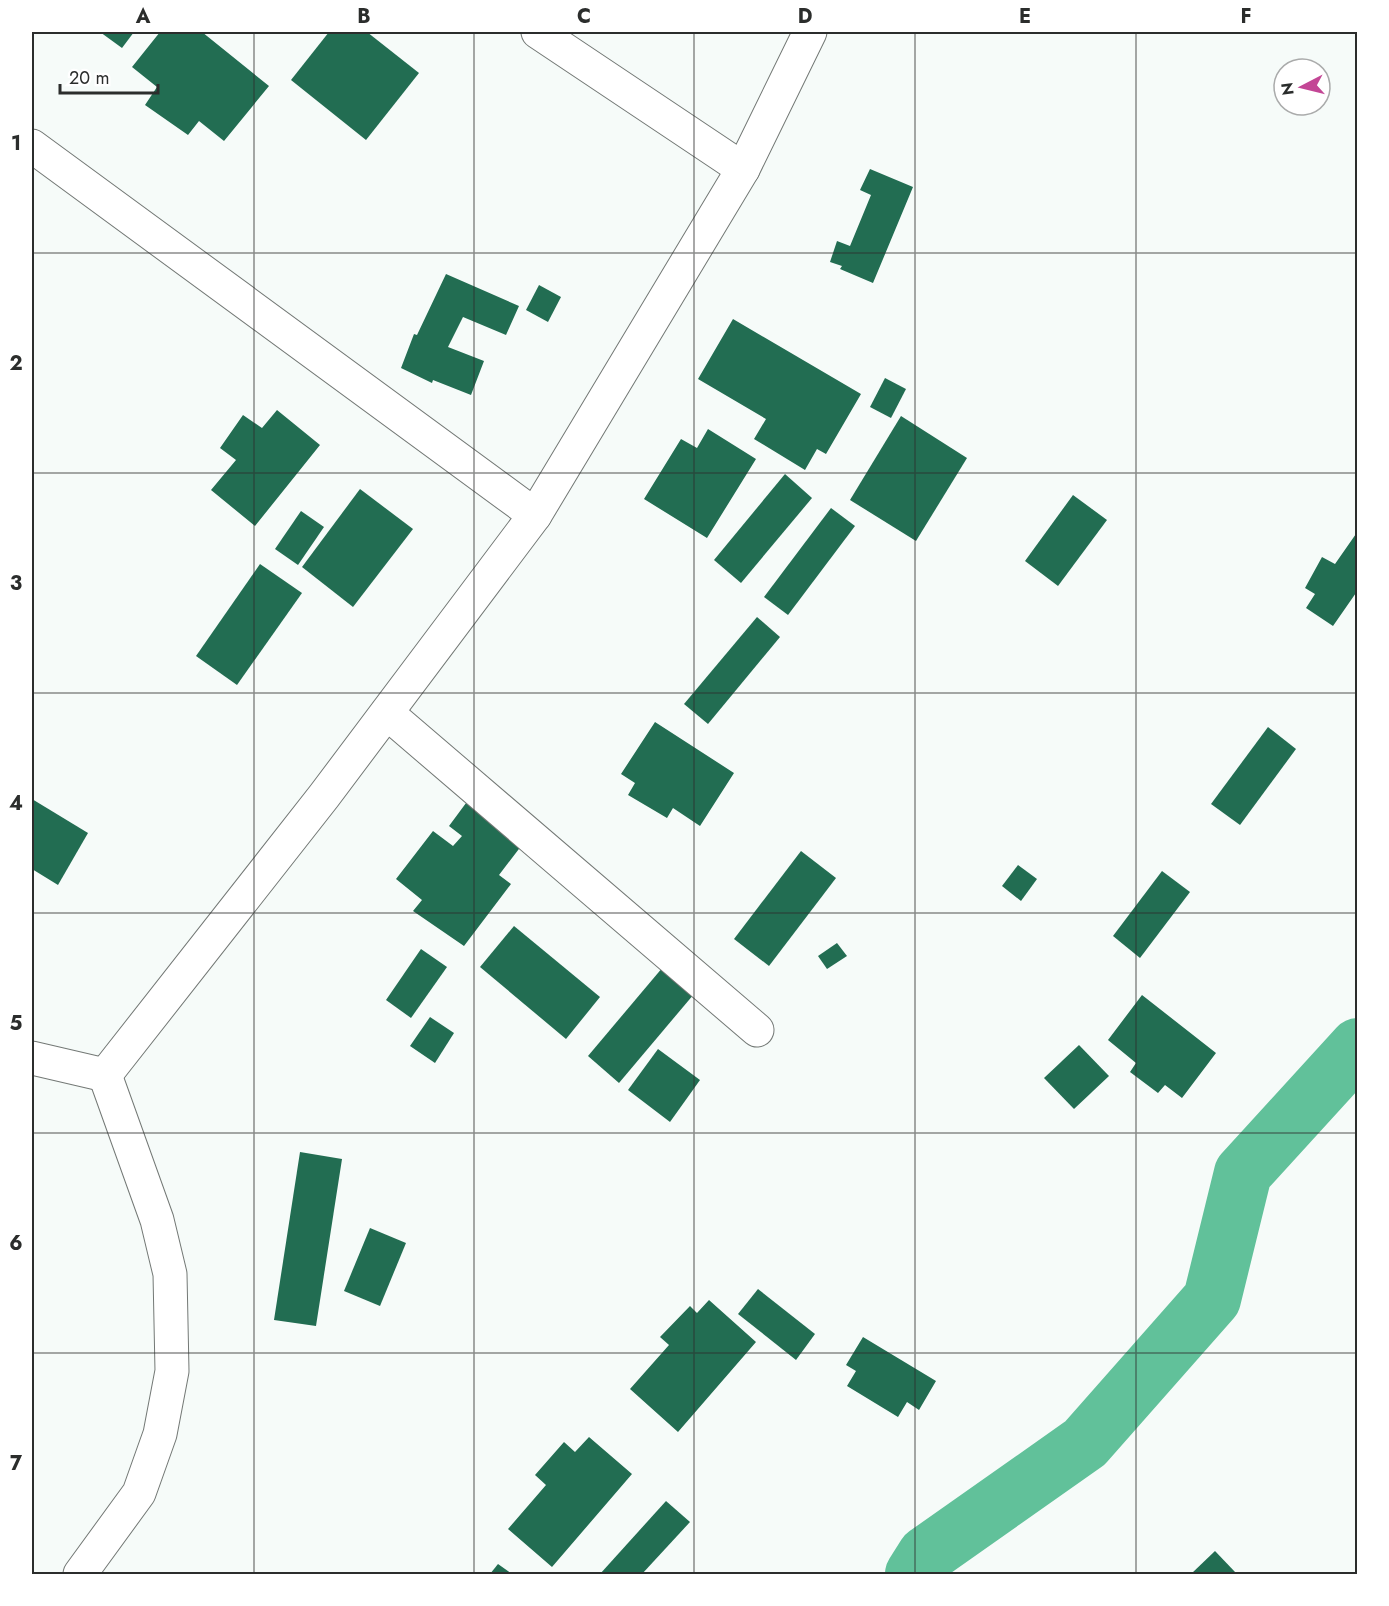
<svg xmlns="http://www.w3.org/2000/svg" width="1389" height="1606" viewBox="0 0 1389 1606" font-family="Jost,sans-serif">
<rect width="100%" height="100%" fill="#f6fbf9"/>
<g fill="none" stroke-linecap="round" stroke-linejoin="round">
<path stroke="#61c19a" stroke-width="58" d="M914 1574 926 1555 1085 1443 1212 1299 1243 1173 1358 1047"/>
</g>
<g fill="#226d52">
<path d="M100 32H134L122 48Z"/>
<path d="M160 32H202L269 86 224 141 199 121 188 135 145 105 157 87 132 67Z"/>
<path d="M329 32H367L419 73 366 140 291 80Z"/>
<path d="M870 169 913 187 873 283 840 269 842 266 830 262 837 241 850 246 871 195 860 190Z"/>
<path d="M446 274 519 306 506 335 463 317 448 347 484 361 471 395 433 380 432 383 401 368 414 334 417 335Z"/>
<path d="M539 285 561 297 548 322 526 310Z"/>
<path d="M733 319 861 394 826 454 817 449 805 470 754 439 766 419 698 379Z"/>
<path d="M885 378 906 389 891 418 870 407Z"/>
<path d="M277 410 320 445 255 526 211 490 236 460 220 448 243 415 262 428Z"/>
<path d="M901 416 967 458 916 541 850 500Z"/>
<path d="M708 429 756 459 707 538 644 499 681 439 697 448Z"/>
<path d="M785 474 812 498 741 583 714 560Z"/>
<path d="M360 489 413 529 353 607 302 567Z"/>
<path d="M1073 495 1107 520 1058 586 1025 561Z"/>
<path d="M831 508 855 526 788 615 764 597Z"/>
<path d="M301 511 324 527 298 565 275 549Z"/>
<path d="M1358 531V590L1333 626 1306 608 1315 594 1305 588 1322 557 1335 564Z"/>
<path d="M260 564 302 593 237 685 196 656Z"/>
<path d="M757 617 780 637 708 724 684 704Z"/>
<path d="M655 722 734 773 700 826 673 808 667 818 628 795 635 783 621 774Z"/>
<path d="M1268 727 1296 749 1240 825 1211 804Z"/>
<path d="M32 799 88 833 58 885 32 869Z"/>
<path d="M469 799 525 841 499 875 511 884 464 946 413 911 422 900 396 879 433 831 453 846 462 836 449 826Z"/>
<path d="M801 851 836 878 769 966 734 939Z"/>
<path d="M1018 865 1037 879 1021 901 1002 886Z"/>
<path d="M1162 871 1190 892 1140 958 1113 936Z"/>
<path d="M514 926 600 997 566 1039 480 967Z"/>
<path d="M837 943 847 956 827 969 818 956Z"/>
<path d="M421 949 447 967 411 1018 386 1000Z"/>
<path d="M663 967 694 994 619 1083 588 1056Z"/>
<path d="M1142 995 1216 1053 1182 1098 1165 1085 1158 1093 1130 1072 1136 1063 1108 1040Z"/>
<path d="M430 1017 454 1033 435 1063 410 1046Z"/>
<path d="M1079 1045 1109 1076 1074 1109 1044 1078Z"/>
<path d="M658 1049 700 1080 670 1122 628 1090Z"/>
<path d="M300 1152 342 1159 316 1326 274 1320Z"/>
<path d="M370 1228 406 1243 380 1306 344 1291Z"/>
<path d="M758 1289 815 1334 796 1360 738 1314Z"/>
<path d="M709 1300 756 1342 678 1432 630 1389 669 1345 660 1337 690 1306 697 1313Z"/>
<path d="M863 1337 936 1381 919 1410 907 1402 898 1417 847 1386 856 1371 846 1365Z"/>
<path d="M589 1437 632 1474 552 1567 508 1529 546 1485 535 1475 564 1442 575 1452Z"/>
<path d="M666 1501 690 1522 642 1574H600Z"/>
<path d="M1215 1551 1236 1573 1235 1574H1191Z"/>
<path d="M498 1564 512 1574H490Z"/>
</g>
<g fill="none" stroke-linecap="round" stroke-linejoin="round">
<g stroke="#737875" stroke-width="35">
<g id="street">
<path d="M538 32 743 169"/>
<path d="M32 146 535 515 324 796 105 1075"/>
<path d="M535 515 743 169 810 32"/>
<path d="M387 713 757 1030"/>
<path d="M32 1058 105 1075"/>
<path d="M80 1574 139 1493 160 1434 172 1371 170 1274 157 1220 105 1075"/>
</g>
</g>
<use href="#street" stroke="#fff" stroke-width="33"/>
</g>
<path fill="none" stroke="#2b2d2c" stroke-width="1.5" stroke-opacity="0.55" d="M254 32V1574M474 32V1574M694 32V1574M915 32V1574M1136 32V1574M32 253H1358M32 473H1358M32 693H1358M32 913H1358M32 1133H1358M32 1353H1358"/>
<rect width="1389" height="1606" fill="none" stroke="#ffffff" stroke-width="66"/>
<g transform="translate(1302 87) rotate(263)"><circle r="28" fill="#ffffff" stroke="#aaabab" stroke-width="1.5"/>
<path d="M0-4.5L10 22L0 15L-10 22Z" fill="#c34695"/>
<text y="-9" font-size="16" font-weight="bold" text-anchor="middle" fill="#2b2d2c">N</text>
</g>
<path d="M60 84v9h98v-9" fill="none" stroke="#2b2d2c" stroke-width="3"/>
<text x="69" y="84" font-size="18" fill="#2b2d2c" stroke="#ffffff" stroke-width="4.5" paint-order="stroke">20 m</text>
<rect x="33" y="33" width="1323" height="1540" fill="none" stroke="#2b2d2c" stroke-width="2"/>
<g font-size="20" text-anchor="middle" font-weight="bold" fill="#2b2d2c">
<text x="143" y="23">A</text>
<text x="364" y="23">B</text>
<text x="584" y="23">C</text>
<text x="805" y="23">D</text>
<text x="1025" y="23">E</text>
<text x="1246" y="23">F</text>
<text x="16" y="150">1</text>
<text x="16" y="370">2</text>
<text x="16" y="590">3</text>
<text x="16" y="810">4</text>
<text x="16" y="1030">5</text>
<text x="16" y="1250">6</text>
<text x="16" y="1470">7</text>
</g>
</svg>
